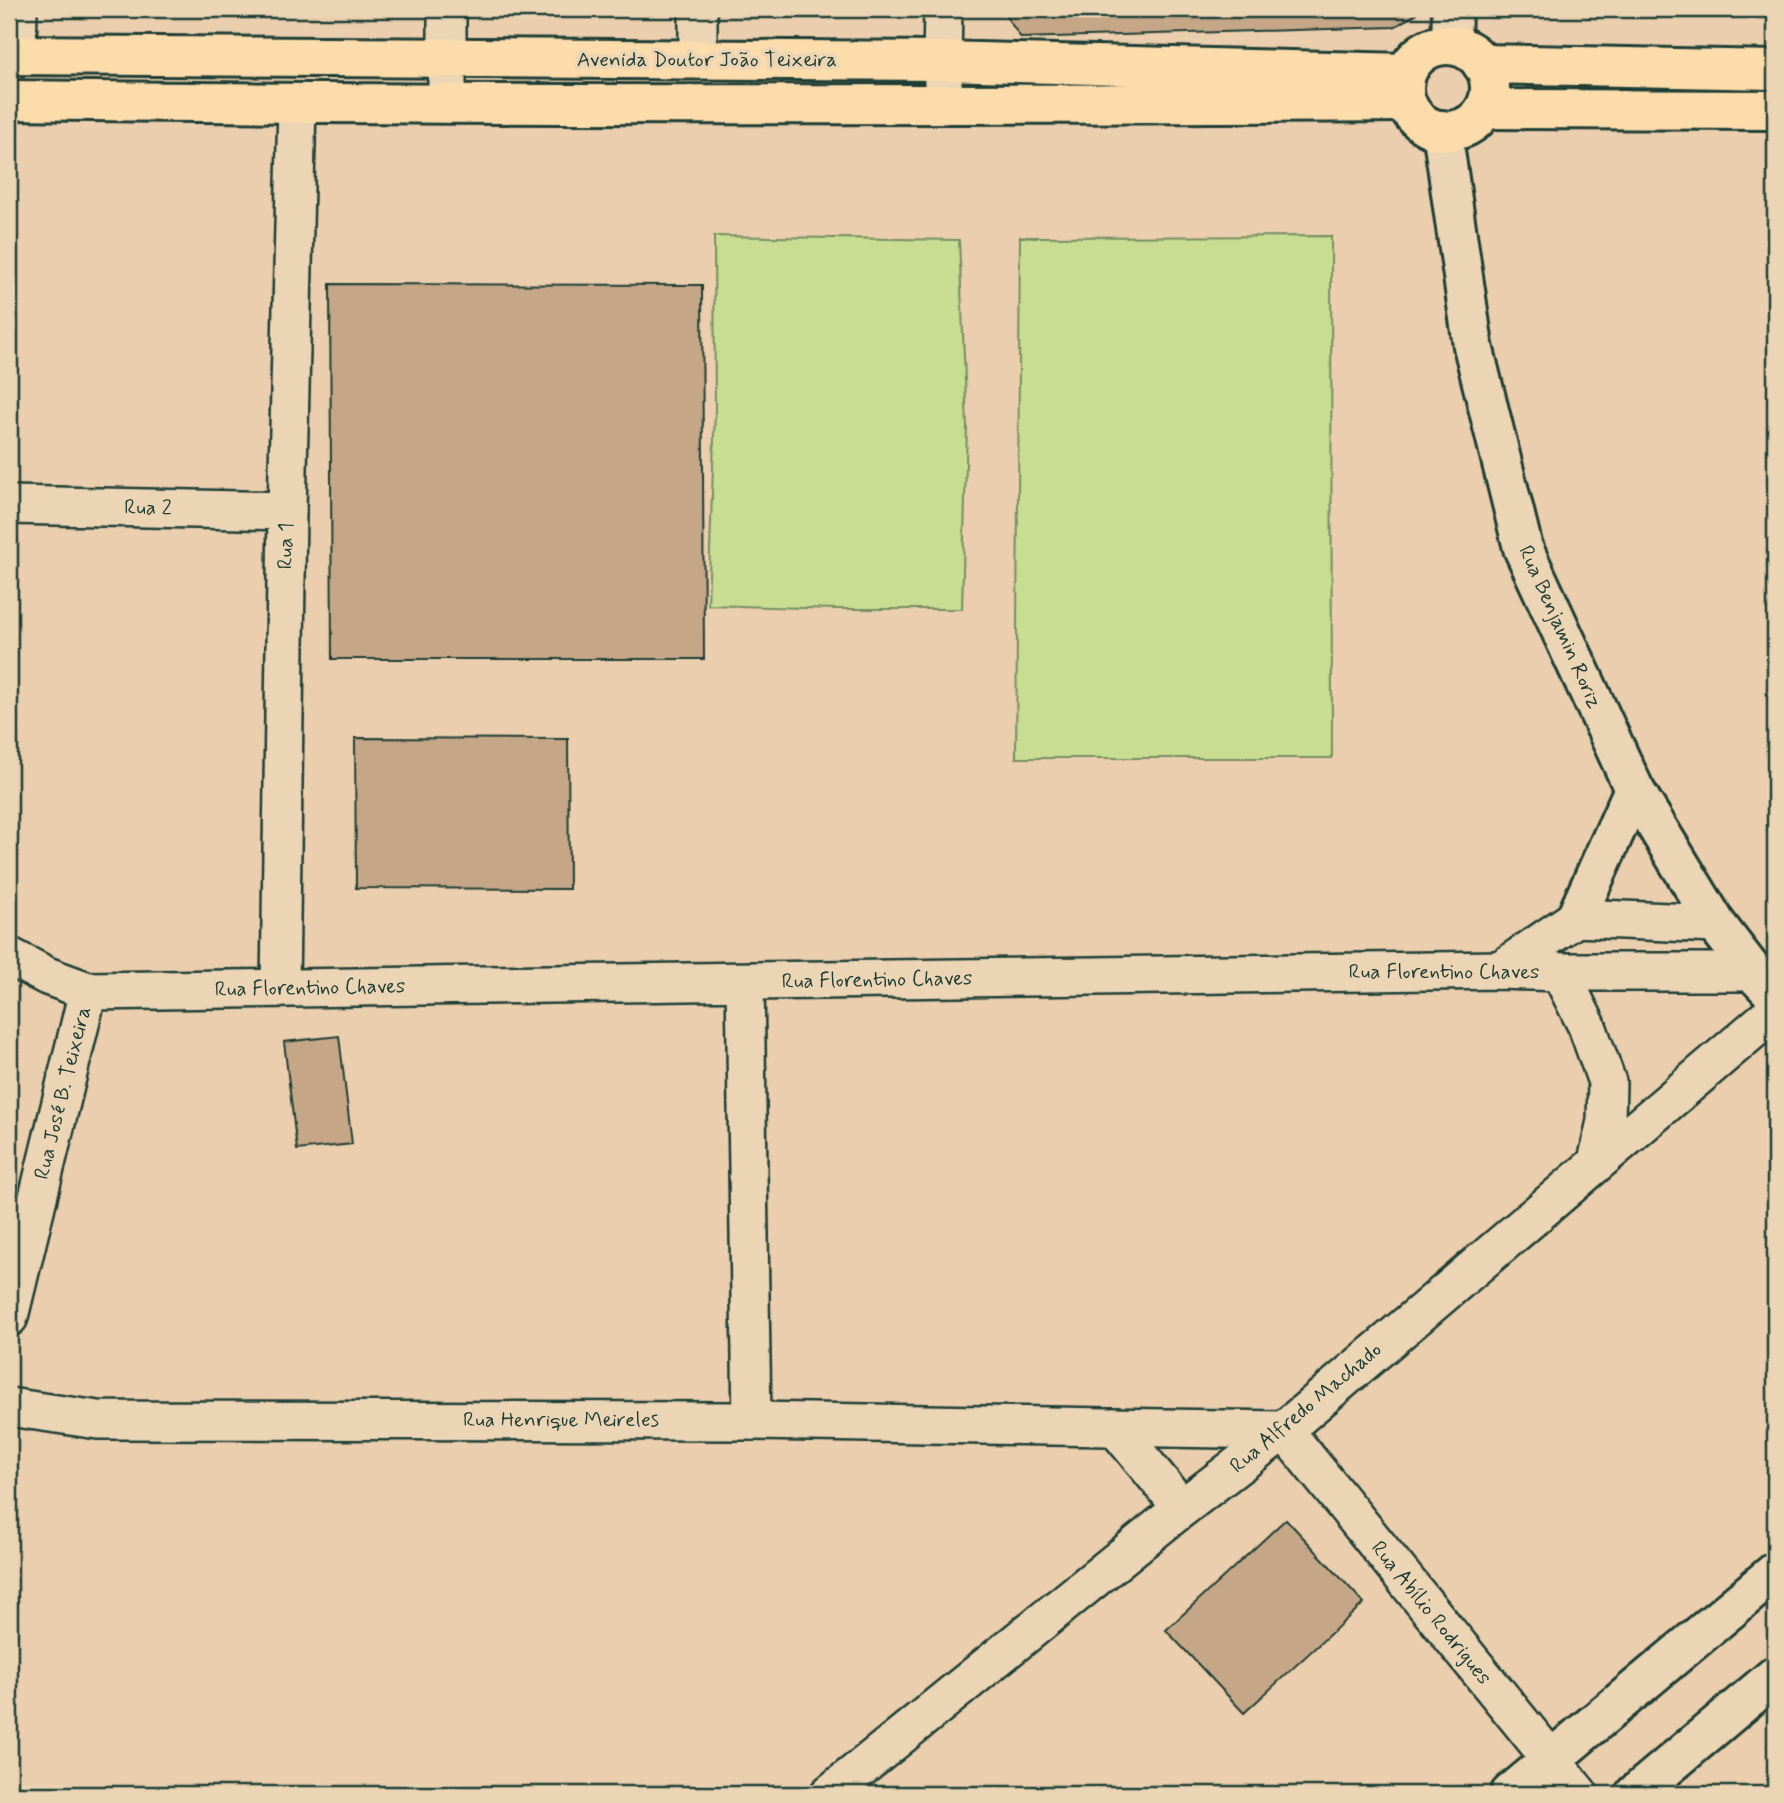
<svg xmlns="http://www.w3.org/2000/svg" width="1784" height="1803" viewBox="0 0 1784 1803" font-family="Mynerve,sans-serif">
<rect width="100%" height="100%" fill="#ebcead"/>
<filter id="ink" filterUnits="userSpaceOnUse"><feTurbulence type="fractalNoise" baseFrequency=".0143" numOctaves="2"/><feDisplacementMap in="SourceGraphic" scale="14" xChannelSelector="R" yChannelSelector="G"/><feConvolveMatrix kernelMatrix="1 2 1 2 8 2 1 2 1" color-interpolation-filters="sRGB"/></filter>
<g filter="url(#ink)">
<g fill="#c8dd92" stroke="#748d63" stroke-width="2">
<path d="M714 236 959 240 967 426 962 609H837L708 605 715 411Z"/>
<path d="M1331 236 1332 758H1016L1020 237Z"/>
</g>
<g fill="#c5a787" stroke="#1f3d34" stroke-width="2">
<path d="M1001 9H1417L1416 14 1394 27 1021 38Z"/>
<path d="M330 284 702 285 704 659H332Z"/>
<path d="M355 738 568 739 569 889 356 888Z"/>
<path d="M339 1036 352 1144 297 1150 284 1042Z"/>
<path d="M1286 1519 1364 1603 1244 1713 1166 1630Z"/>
</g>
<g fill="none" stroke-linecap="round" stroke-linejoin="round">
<g stroke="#1f3d34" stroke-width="42">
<g id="street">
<path d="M943 9 942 61 944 105"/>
<path d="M17 55 18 9"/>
<path d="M698 60V9"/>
<path d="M447 104V9"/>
<path d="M9 505 287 511"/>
<path d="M9 956 47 976 88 991 1500 970 1560 972H1753"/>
<path d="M1500 970 1576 918 1716 924"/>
<path d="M1560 972 1587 1026 1607 1082 1606 1121 1597 1162"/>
<path d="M745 982 752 1421"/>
<path d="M280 988 287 511 297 104"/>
<path d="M9 1317 88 991"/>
<path d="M9 1407 98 1420 752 1421 1284 1430 1579 1794"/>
<path d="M1115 1427 1182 1508"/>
<path d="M829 1794 1182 1508 1284 1430 1775 1011"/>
</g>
</g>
<g stroke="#1f3d34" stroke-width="44">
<g id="secondary">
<path d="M1451 45 1452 9"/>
<path d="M1442 130 1473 346 1523 548 1634 789 1716 924 1753 972 1775 995"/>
<path d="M1576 918 1634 789"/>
<path d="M1510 1794 1775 1572"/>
<path d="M1635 1794 1775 1676"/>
</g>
</g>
<g stroke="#1f3d34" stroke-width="44">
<g id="primary">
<circle cx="1447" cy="88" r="43"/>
<path d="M9 55 942 61 1406 73"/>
<path d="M1482 64 1775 70"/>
<path d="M9 100C475 106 940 105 1406 102"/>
<path d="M1485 109 1775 110"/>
</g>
</g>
<use href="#street" stroke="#ecd5b5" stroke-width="37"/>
<use href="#secondary" stroke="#ecd5b5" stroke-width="38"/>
<use href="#primary" stroke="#fddcac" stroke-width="38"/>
</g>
</g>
<g text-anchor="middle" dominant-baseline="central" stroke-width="7" stroke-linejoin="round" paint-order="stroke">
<g font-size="21" fill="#1f3d34" stroke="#ecd5b5">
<text x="707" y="60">Avenida Doutor João Teixeira</text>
<text transform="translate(148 508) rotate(1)">Rua 2</text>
<text transform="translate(286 546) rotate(-89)">Rua 1</text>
<text transform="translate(1560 627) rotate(66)">Rua Benjamin Roriz</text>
<text x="1444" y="972">Rua Florentino Chaves</text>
<text transform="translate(877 980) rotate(-1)">Rua Florentino Chaves</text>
<text transform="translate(310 988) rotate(-1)">Rua Florentino Chaves</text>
<text transform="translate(63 1093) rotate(-76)">Rua José B. Teixeira</text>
<text transform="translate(1306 1408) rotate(-40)">Rua Alfredo Machado</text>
<text x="561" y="1420">Rua Henrique Meireles</text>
<text transform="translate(1431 1613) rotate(51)">Rua Abílio Rodrigues</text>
</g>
</g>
<rect width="1784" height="1803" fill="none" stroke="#ecd5b5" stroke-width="35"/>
<rect x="18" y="18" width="1749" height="1768" fill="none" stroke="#1f3d34" stroke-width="2.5" filter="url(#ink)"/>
</svg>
